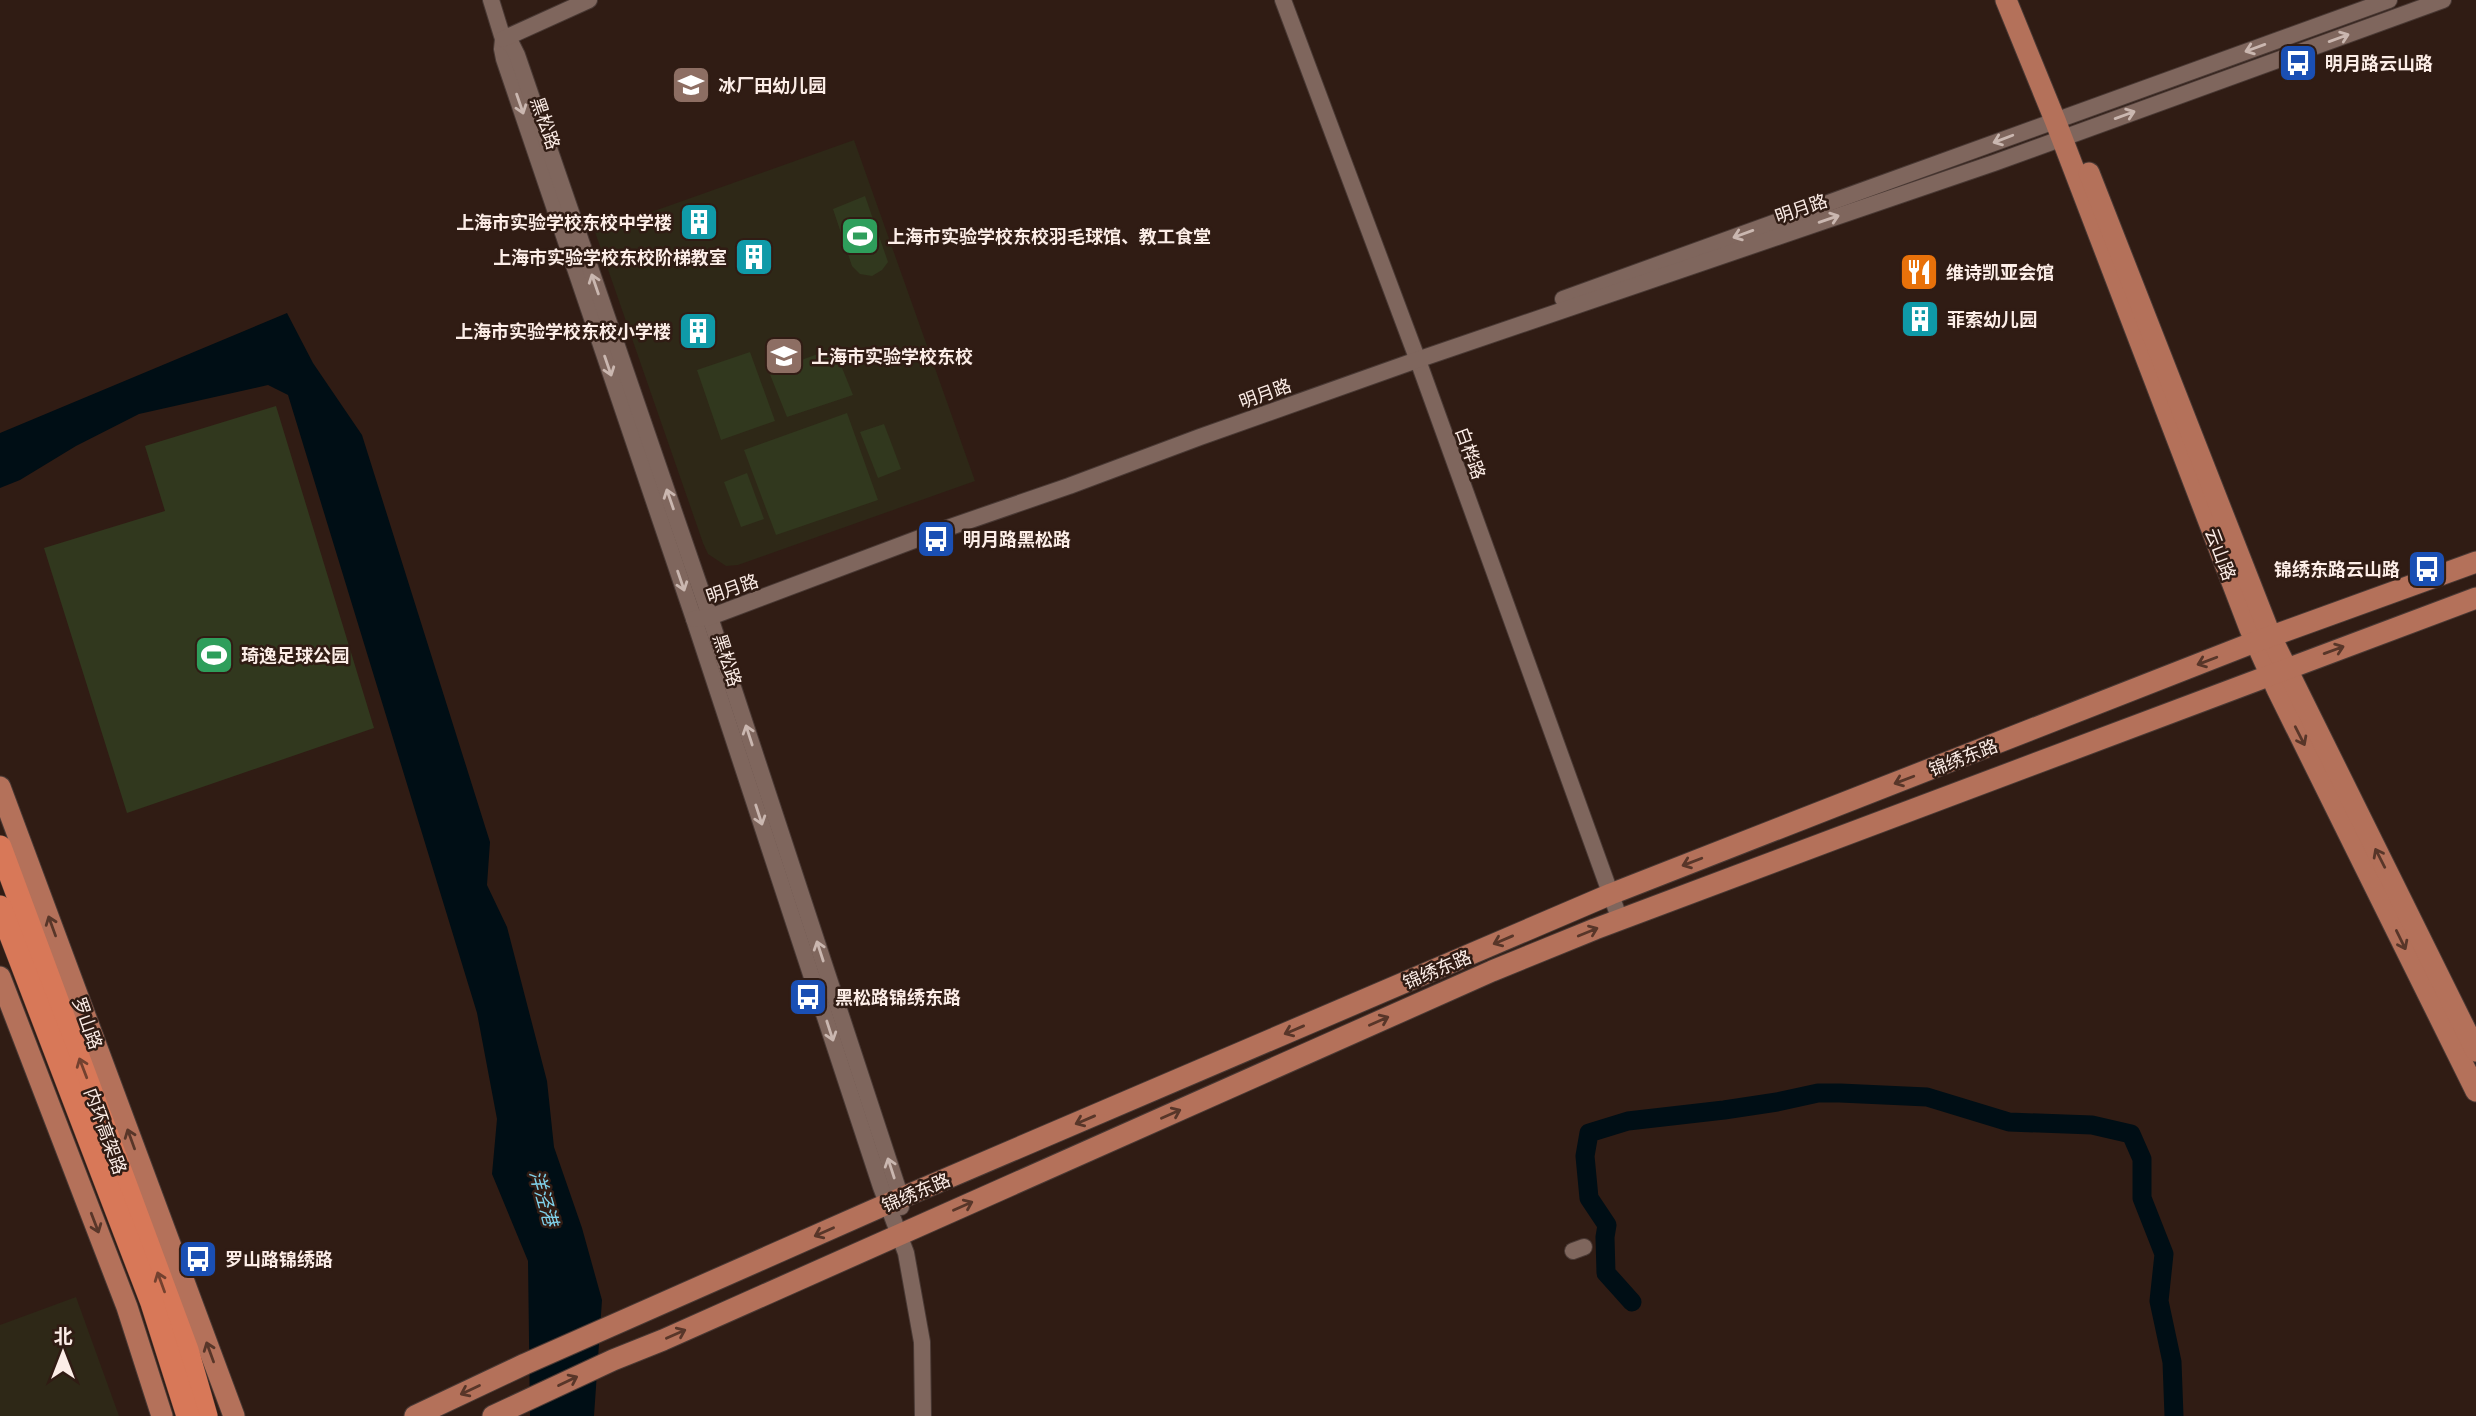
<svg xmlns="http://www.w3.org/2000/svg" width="2476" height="1416" viewBox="0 0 2476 1416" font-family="'Open Sans','Noto Sans SC',sans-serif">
<rect width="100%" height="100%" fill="#301c14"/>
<g fill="#2e2817">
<path d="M854 140 975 481 738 565 726 566 708 554 703 543 595 232Z"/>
<path d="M76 1297 119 1416H0V1325Z"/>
</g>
<g fill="#31381e">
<path d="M865 196 888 262 882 270 872 276 860 274 852 266 833 209Z"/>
<path d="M834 348 853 395 787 417 769 372Z"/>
<path d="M750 352 775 421 721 440 697 370Z"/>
<path d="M276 406 374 728 127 813 44 548 165 511 145 446Z"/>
<path d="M847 413 878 500 776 535 744 450Z"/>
<path d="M884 424 901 469 878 478 860 432Z"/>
<path d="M747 473 764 519 741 527 724 482Z"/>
</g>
<path fill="#000e15" d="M287 313 313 363 362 435 490 842 487 885 507 927 547 1081 554 1147 582 1228 602 1300 594 1416H530L528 1261 492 1174 497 1119 477 1013 288 395 268 385 139 414 76 446 20 480 0 488V433Z"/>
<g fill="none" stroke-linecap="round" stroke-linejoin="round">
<path stroke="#000e15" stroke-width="19" d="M1632 1302 1606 1273 1605 1237 1607 1225 1589 1198 1585 1156 1589 1133 1628 1121 1724 1110 1777 1102 1818 1093H1840L1927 1097 2009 1122 2092 1125 2131 1134 2142 1159V1198L2164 1254 2159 1301 2172 1362 2174 1416"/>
<g stroke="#493934" stroke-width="18">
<g id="minor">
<path d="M491 0 503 39 502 49 504 59 694 619 881 1187 906 1253 922 1342 923 1416"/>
<path d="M1283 0 1420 366 1620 920"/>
<path d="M503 39 512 45 517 55 705 602 901 1198V1207"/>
<path d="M503 39 589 0"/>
<path d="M1563 299 2389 0"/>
<path d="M694 619 710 617 933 533 1069 486 1200 437 1417 360 1994 163 2443 0"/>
<path d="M1573 1251 1584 1247"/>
</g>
</g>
<g stroke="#493934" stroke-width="23">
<g id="major">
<path d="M2006 0 2055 120 2250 629 2277 689 2476 1091"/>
<path d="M2089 173 2271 637 2476 1051"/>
<path d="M0 787 234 1416"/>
<path d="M0 977 127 1307 162 1416"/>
<path d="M415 1416 525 1364 887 1204 1611 894 2247 645 2476 562"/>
<path d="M493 1416 613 1360 663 1340 1492 971 1595 929 2476 598"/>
</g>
</g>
<g stroke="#493934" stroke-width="24">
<g id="highway">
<path d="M0 847 187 1350 206 1416"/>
<path d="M0 907 152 1303 188 1416"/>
</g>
</g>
<use href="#minor" stroke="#7f665d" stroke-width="16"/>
<use href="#major" stroke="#b4715a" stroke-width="21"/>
<use href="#highway" stroke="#d87858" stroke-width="23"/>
</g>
<defs><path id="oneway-shaft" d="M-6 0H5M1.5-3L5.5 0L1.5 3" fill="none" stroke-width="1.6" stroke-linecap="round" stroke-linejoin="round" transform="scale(1.75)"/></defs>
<g stroke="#cab7b0">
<use href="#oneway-shaft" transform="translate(2339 38) rotate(-20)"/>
<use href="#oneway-shaft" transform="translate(2255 48) rotate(160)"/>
<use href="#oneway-shaft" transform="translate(520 104) rotate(71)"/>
<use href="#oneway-shaft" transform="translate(2125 115) rotate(-20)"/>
<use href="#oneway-shaft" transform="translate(2003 139) rotate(159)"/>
<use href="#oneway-shaft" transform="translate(1829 219) rotate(-19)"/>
<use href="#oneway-shaft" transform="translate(1743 234) rotate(160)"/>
<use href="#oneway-shaft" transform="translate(595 284) rotate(-109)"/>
<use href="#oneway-shaft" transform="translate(608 366) rotate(71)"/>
<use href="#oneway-shaft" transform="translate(670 499) rotate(-109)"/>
<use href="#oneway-shaft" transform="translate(681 581) rotate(71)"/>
<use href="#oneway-shaft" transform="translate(749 735) rotate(-108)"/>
<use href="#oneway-shaft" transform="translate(759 815) rotate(72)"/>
<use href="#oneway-shaft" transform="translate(820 951) rotate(-108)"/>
<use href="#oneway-shaft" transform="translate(830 1031) rotate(72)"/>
<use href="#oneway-shaft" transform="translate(891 1168) rotate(-108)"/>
</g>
<g stroke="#583629">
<use href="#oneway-shaft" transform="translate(2334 650) rotate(-20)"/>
<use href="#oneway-shaft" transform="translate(2207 661) rotate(159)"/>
<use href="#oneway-shaft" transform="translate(2300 736) rotate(63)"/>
<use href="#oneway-shaft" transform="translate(1904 780) rotate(159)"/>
<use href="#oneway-shaft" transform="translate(2380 858) rotate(-117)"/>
<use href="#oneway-shaft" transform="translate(1692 862) rotate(159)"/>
<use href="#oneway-shaft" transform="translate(52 926) rotate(-110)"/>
<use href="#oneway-shaft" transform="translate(1588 932) rotate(-22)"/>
<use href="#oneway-shaft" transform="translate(1503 940) rotate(157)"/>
<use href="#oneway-shaft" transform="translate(2401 940) rotate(64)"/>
<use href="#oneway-shaft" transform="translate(1379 1021) rotate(-24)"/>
<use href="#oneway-shaft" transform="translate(1294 1030) rotate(157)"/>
<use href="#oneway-shaft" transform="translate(1171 1114) rotate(-24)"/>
<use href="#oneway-shaft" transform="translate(1085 1120) rotate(157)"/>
<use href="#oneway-shaft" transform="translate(131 1139) rotate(-110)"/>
<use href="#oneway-shaft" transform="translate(963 1206) rotate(-24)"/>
<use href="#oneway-shaft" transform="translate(95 1223) rotate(69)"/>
<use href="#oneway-shaft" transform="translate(824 1232) rotate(156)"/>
<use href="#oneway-shaft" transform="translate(676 1334) rotate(-24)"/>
<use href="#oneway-shaft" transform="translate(210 1352) rotate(-110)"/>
<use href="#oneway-shaft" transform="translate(568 1381) rotate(-26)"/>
<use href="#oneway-shaft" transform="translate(470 1390) rotate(155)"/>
</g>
<g stroke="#73412f">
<use href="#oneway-shaft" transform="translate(83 1068) rotate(-111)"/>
<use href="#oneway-shaft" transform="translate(161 1282) rotate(-110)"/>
</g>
<defs>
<g id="bus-square" transform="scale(2.0125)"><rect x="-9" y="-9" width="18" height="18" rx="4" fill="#1a4fb4" stroke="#301c14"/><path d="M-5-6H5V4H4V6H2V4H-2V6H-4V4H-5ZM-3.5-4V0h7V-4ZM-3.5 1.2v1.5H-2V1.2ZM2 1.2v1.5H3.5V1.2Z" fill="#fff"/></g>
<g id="school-square" transform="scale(2.0125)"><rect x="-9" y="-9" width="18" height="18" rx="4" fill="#8d6e63" stroke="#301c14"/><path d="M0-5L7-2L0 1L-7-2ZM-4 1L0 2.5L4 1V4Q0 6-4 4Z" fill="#fff"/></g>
<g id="building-square" transform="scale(2.0125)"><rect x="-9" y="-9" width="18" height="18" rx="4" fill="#0f9aa8" stroke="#301c14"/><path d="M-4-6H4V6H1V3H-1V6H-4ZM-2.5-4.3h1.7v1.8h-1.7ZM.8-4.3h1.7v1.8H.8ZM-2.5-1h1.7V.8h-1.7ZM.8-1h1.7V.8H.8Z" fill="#fff"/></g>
<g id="stadium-square" transform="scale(2.0125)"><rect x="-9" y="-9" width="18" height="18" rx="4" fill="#2e9e5b" stroke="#301c14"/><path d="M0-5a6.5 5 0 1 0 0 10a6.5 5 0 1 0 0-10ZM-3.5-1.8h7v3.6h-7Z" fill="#fff"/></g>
<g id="restaurant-square" transform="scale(2.0125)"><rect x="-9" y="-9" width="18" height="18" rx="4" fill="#e8710a" stroke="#301c14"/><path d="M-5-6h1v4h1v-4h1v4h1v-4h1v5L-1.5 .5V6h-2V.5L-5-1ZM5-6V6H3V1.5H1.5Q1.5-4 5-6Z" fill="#fff"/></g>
</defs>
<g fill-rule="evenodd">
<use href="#bus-square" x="2298" y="63"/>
<use href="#school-square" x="691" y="85"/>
<use href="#building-square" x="699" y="222"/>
<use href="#stadium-square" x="860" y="236"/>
<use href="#building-square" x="754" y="257"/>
<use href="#restaurant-square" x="1919" y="272"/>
<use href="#building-square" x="1920" y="319"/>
<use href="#building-square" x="698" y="331"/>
<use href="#school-square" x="784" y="356"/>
<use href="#bus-square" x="936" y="539"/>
<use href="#bus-square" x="2427" y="569"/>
<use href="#stadium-square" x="214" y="655"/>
<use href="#bus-square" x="808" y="997"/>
<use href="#bus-square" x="198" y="1259"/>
</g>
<g text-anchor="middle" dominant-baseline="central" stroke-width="5" stroke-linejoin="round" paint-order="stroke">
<g font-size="18" font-weight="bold" fill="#fcede7" stroke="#301c14" text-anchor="start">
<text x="2325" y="63">明月路云山路</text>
<text x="718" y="85">冰厂田幼儿园</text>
<text x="672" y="222" text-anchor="end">上海市实验学校东校中学楼</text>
<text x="887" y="236">上海市实验学校东校羽毛球馆、教工食堂</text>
<text x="727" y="257" text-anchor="end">上海市实验学校东校阶梯教室</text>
<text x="1946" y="272">维诗凯亚会馆</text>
<text x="1947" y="319">菲索幼儿园</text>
<text x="671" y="331" text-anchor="end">上海市实验学校东校小学楼</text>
<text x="811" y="356">上海市实验学校东校</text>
<text x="963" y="539">明月路黑松路</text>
<text x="2400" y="569" text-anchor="end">锦绣东路云山路</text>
<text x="241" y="655">琦逸足球公园</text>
<text x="835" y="997">黑松路锦绣东路</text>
<text x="225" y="1259">罗山路锦绣路</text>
</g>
<g font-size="18" fill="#fcede7" stroke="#301c14">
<text transform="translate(546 123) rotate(71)">黑松路</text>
<text transform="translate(1801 208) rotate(-19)">明月路</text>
<text transform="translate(1265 393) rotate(-20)">明月路</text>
<text transform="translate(1471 453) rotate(70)">白桦路</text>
<text transform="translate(2221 554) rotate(69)">云山路</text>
<text transform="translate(732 588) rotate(-19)">明月路</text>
<text transform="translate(728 660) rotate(72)">黑松路</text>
<text transform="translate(1963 757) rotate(-21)">锦绣东路</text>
<text transform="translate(1437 969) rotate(-23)">锦绣东路</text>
<text transform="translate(88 1023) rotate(70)">罗山路</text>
<text transform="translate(106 1131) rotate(70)">内环高架路</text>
<text transform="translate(916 1192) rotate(-23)">锦绣东路</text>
</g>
<g font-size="19" font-style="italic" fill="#80d3ec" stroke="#301c14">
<text transform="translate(544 1198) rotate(74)">洋泾港</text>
</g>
</g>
<g transform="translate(63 1353)" stroke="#301c14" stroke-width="5" paint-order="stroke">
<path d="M0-5L12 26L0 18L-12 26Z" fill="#fcede7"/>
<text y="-10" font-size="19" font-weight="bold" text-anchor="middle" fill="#fcede7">北</text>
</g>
</svg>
